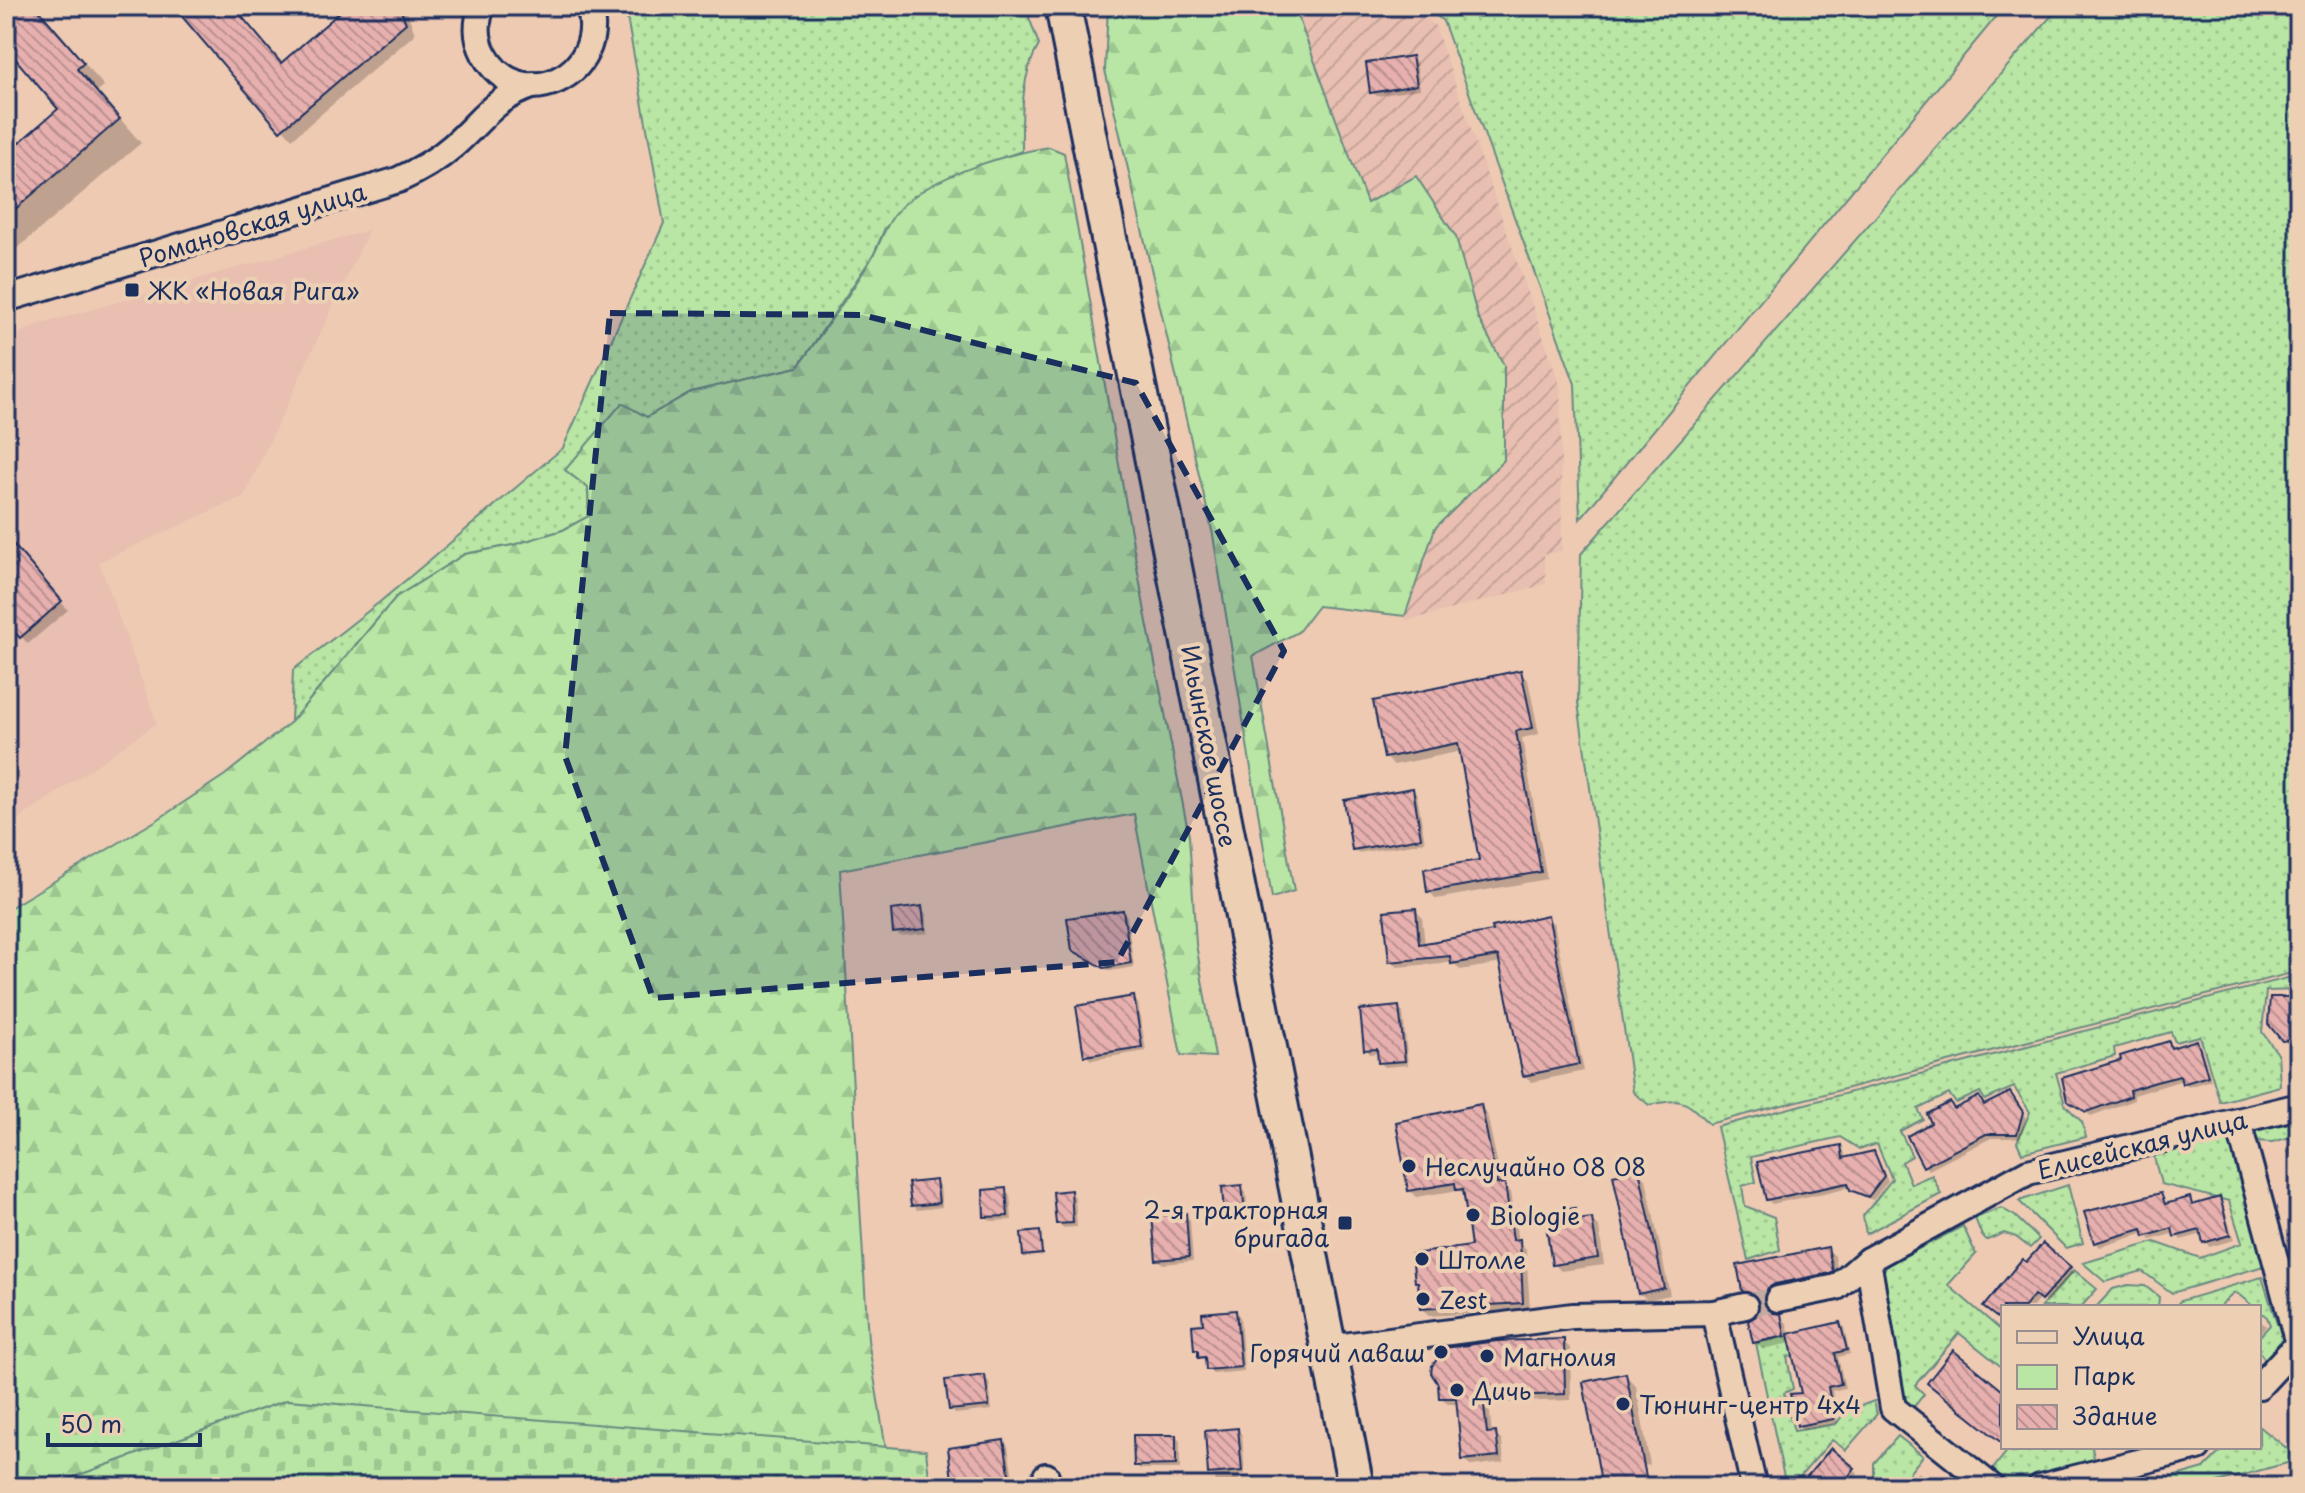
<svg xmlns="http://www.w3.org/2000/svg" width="2305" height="1493" viewBox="0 0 2305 1493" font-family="'Playpen Sans',sans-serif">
<defs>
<pattern id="industrial-furrows" width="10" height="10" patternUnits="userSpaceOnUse" patternTransform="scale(2)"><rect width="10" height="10" fill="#e8bfb0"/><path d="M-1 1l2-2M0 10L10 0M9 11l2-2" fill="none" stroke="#c6a49a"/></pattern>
<pattern id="green-dots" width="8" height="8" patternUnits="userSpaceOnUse" patternTransform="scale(2)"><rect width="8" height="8" fill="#b9e6a4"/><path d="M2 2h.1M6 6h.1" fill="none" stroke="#9ec690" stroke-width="1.8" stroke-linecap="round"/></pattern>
<pattern id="forest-firs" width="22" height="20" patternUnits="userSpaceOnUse" patternTransform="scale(2)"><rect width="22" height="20" fill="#b9e6a4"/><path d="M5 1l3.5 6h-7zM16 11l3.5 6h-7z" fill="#9ec690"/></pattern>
<pattern id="cemetery-stones" width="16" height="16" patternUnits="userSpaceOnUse" patternTransform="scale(2)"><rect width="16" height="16" fill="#b9e6a4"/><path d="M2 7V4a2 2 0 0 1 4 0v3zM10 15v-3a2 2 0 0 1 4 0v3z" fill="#9ec690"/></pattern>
<pattern id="building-back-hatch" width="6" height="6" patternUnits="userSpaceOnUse" patternTransform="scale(2)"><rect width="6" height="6" fill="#e7b0ae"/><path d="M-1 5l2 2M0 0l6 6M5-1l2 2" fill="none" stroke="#ba9091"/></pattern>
</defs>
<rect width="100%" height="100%" fill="#eecab3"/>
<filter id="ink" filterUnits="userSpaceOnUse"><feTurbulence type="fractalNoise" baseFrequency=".0125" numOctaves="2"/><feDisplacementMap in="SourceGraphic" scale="16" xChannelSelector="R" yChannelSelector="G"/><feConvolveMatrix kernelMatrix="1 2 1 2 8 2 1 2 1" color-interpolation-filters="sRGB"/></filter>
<g filter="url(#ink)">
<path fill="#e8bfb0" d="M369 230 244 496 99 562 157 723 6 828V341L34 326Z"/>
<path fill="url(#industrial-furrows)" d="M1294 6H1411L1435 26 1560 385 1562 551 1544 554 1546 584 1407 621 1405 616 1435 528 1504 460V365L1478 318 1456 237 1415 177 1367 203Z"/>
<g fill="url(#green-dots)" stroke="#6a8a81" stroke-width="2">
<path d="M625 6H1025L1039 45C1020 77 1022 115 1022 151L972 168 885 228 874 254 798 367 691 392 647 417 588 488 589 516 563 530 513 545 465 554 396 597 291 722 293 670 381 601 563 448 664 223Z"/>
<path d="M1425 6H2005L1580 519 1575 384 1443 21Z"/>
<path d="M2060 6H2299V971L1709 1124C1684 1099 1684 1098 1649 1105L1633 1092 1578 703 1581 554Z"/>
<path d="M2299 975V990L2266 991 2262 1032 2278 1054 2280 1086 2220 1102 2200 1036 2175 1042 2171 1032 2114 1048 2115 1056 2056 1073 2065 1105 2082 1122 2086 1137 2022 1153 2017 1142 2030 1112 2014 1087 1985 1100 1980 1092 1956 1103 1949 1094 1918 1109 1923 1119 1900 1131 1912 1156 1902 1162 1911 1184 1932 1175 1941 1194 1866 1234 1863 1216 1892 1179 1877 1144 1859 1149 1840 1137 1751 1157 1756 1182 1742 1186 1745 1206 1774 1217 1780 1250 1748 1260 1717 1127Z"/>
<path d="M2299 1117V1135L2272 1142 2255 1141V1129Z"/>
<path d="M2227 1136 2235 1144 2267 1265 2172 1293 2142 1271 2105 1282 2083 1263 2155 1242 2200 1258 2242 1243 2229 1201 2161 1184 2153 1153Z"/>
<path d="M2068 1185 2083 1243 2066 1248 2019 1201Z"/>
<path d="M2001 1208 2015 1216 2039 1239 2030 1248 2016 1237 2004 1233 1987 1240 1982 1236 1975 1218Z"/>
<path d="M1963 1226 1976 1254 1948 1285 2003 1332V1368L1959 1333 1915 1385 1924 1394 1913 1408 1899 1397 1882 1273 1889 1264Z"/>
<path d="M2074 1270 2097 1289 2081 1307H2041Z"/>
<path d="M2262 1277 2277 1324H2284L2288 1333 2265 1359 2259 1352V1337L2270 1325 2267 1317 2259 1311V1307H2254L2238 1294H2233L2219 1307H2175L2180 1301Z"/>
<path d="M2128 1285 2145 1286 2159 1297 2158 1307H2096L2113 1289Z"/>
<path d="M1789 1336 1796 1356 1787 1357 1793 1389 1784 1393 1794 1431 1836 1424 1846 1411 1874 1401 1877 1414 1846 1450 1832 1440 1796 1481 1801 1487H1786L1756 1343Z"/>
<path d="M2259 1426 2289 1450 2291 1462 2199 1487H2137L2204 1468 2225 1447H2259Z"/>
<path d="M1898 1436 1923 1456 1898 1487H1874V1463Z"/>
<path d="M2021 1447H2092L2095 1464 2017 1487 2004 1485 1989 1474 2008 1450 2016 1453Z"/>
</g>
<g fill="url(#forest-firs)" stroke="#6a8a81" stroke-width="2">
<path d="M1108 6H1294L1367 203 1416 176 1456 237 1478 318 1504 365V460L1435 528 1405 616 1318 606 1298 632 1253 656 1294 891 1272 898 1213 535 1105 70Z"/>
<path d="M1049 147 1064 153 1145 612 1189 836 1196 944 1215 1057 1181 1055 1134 814 840 870 868 1340 886 1449 287 1400 71 1478V1487H6V910L157 820 225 775 291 722 396 597 465 554 513 545 563 530 589 516 588 488 565 470 622 403 647 417 691 392 798 367C823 330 852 293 874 254 883 237 887 220 902 206 933 176 1006 154 1049 147Z"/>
</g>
<path fill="url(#cemetery-stones)" stroke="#6a8a81" stroke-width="2" d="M287 1400 926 1450 930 1487H71V1478Z"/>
<g fill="#0003">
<path d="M6 6H36L104 86 97 92 141 143 6 258V156L61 109 6 45Z"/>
<path d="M176 6H232L282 65 350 6H405L415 34 292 139Z"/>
<path d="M1411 58 1416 62 1420 89 1377 96 1372 92Z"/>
<path d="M6 537 68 610 28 644 6 619Z"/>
<path d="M1520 673 1528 680 1539 734 1522 738 1547 879 1436 899 1429 891 1481 862 1462 751 1394 765 1386 758Z"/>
<path d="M1413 790 1417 795 1425 842 1358 853 1354 849Z"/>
<path d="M921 909 926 913 928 933 900 936 895 932Z"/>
<path d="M1415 910 1422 917 1425 945 1495 933 1547 918 1554 924 1584 1071 1532 1082 1525 1075 1502 963 1460 970 1453 962 1398 967 1391 961Z"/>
<path d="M1123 912 1127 916 1134 967 1110 971 1074 949Z"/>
<path d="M1133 998 1138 1003 1146 1051 1091 1060 1086 1055Z"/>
<path d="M2299 999V1043L2288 1044 2283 1039Z"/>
<path d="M1399 1008 1403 1013 1408 1065 1385 1067 1380 1062V1053L1370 1054 1366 1049Z"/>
<path d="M2196 1042 2201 1047 2211 1080 2188 1087 2183 1080 2134 1095V1100L2091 1116 2069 1100 2123 1061 2168 1043 2173 1048Z"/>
<path d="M2010 1094 2026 1118 2021 1138H1991L1929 1170 1925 1166 1910 1136 1934 1124 1950 1104 1956 1111 1979 1099 1985 1107Z"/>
<path d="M1480 1107 1487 1114 1502 1185 1511 1192 1518 1241 1526 1249 1530 1310 1429 1316 1422 1309 1474 1248 1465 1196 1459 1190 1416 1197 1409 1190Z"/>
<path d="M2293 1142 2299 1143V1180L2293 1159 2287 1153 2286 1147Z"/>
<path d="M1840 1147 1844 1151 1846 1159 1873 1153 1878 1158 1888 1181 1873 1200 1857 1194 1852 1187 1772 1204 1767 1199Z"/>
<path d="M1638 1172 1646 1179 1670 1295 1647 1300 1640 1293Z"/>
<path d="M936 1182 940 1186 942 1207 917 1210 913 1205Z"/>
<path d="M1241 1187 1246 1192 1248 1217 1231 1218 1226 1214Z"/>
<path d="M1005 1190 1010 1195 1012 1220 991 1221 986 1216Z"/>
<path d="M1070 1192 1075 1197 1077 1227 1062 1228 1058 1223Z"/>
<path d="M2161 1195 2167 1206 2190 1199 2195 1206 2219 1200 2223 1204 2234 1240 2209 1247 2203 1234 2181 1240 2175 1233 2151 1240 2145 1233 2100 1247 2095 1242Z"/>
<path d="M1574 1210 1582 1221 1591 1220 1599 1227 1604 1265 1561 1271 1554 1264 1562 1223Z"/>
<path d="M1185 1215 1190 1220 1193 1261 1163 1264 1158 1259Z"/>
<path d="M1040 1233 1043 1255 1027 1257 1025 1255Z"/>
<path d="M1827 1249 1835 1256 1839 1279 1771 1301 1772 1315 1780 1316 1787 1323 1790 1336 1840 1324 1844 1328 1850 1354 1838 1357 1845 1388 1832 1391 1838 1423 1803 1430 1798 1425 1804 1394 1792 1343 1762 1349 1755 1342 1760 1301 1752 1298 1744 1290Z"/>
<path d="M2069 1268 2074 1272 2047 1304 2040 1298 2033 1307H2003V1320L1991 1310Z"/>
<path d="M1235 1312 1240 1317 1244 1371 1213 1374 1208 1369V1361L1200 1357 1196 1349 1205 1326Z"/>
<path d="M2259 1320 2266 1326 2259 1335Z"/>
<path d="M1563 1341 1570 1348 1571 1400 1489 1403 1492 1435 1495 1434 1502 1441 1504 1462 1471 1466 1464 1459 1458 1404H1448L1441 1397 1440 1358Z"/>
<path d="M1626 1376 1636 1386 1650 1465 1609 1470Z"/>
<path d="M984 1377 989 1382 992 1410 955 1414 951 1409Z"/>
<path d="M2299 1415V1437L2289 1427Z"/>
<path d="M1237 1430 1242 1435 1245 1474 1239 1475 1240 1487H1215L1214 1476 1210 1473Z"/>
<path d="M1176 1437 1180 1441V1469H1140L1136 1465Z"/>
<path d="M1004 1442 1008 1446 1014 1483 1000 1485V1487H955Z"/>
<path d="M1854 1469 1858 1474 1850 1487H1811Z"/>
<path d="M1918 1472 1937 1487H1906Z"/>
<path d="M1949 1481 1957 1487H1944Z"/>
</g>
<g fill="url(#building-back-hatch)" stroke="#1b2f5e" stroke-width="2">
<path d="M6 6H35L84 63 77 69 120 119 6 217V154L58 109 6 48Z"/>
<path d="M173 6H233L281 63 347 6H399L406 23 280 131Z"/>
<path d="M1412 56 1417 85 1370 93 1366 63Z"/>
<path d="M6 536 62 601 20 638 6 622Z"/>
<path d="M1521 670 1533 728 1516 731 1541 872 1427 892 1424 869 1479 860 1458 743 1384 758 1373 701Z"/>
<path d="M1413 788 1421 838 1352 850 1344 800Z"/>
<path d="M922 906 925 929 893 933 891 910Z"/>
<path d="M1416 908 1419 944 1493 931 1492 927 1548 915 1579 1064 1523 1076 1498 956 1451 964 1450 956 1389 962 1384 911Z"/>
<path d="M1123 910 1131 963 1104 968 1072 950 1067 918Z"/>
<path d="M1134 996 1142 1047 1084 1056 1076 1006Z"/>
<path d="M2270 997H2299V1039L2282 1041 2268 1024Z"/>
<path d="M1399 1006 1405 1061 1378 1063 1377 1049 1364 1050 1360 1010Z"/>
<path d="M2197 1040 2208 1076 2182 1084 2180 1076 2156 1082 2130 1090 2131 1096 2086 1112 2067 1101 2062 1078 2121 1060 2120 1056 2169 1041 2171 1048Z"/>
<path d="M2010 1092 2023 1112 2017 1134H1986L1923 1167 1907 1136 1931 1123 1927 1114 1950 1102 1954 1109 1979 1096 1984 1105Z"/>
<path d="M1481 1104 1497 1184 1505 1183 1513 1240 1520 1239 1523 1303 1420 1309 1418 1282H1415L1412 1254 1471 1246 1463 1189 1456 1190 1455 1183 1408 1191 1396 1122Z"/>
<path d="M1841 1145 1843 1158 1874 1151 1884 1176 1868 1197 1850 1190 1848 1183 1766 1200 1757 1162Z"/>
<path d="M1639 1169 1664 1288 1638 1294 1613 1175Z"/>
<path d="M936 1180 939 1203 911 1206 908 1183Z"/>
<path d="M1242 1185 1245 1213 1224 1215 1222 1187Z"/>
<path d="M1006 1188 1008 1216 984 1217 983 1190Z"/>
<path d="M1071 1190 1073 1223 1056 1224 1053 1192Z"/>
<path d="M2161 1193 2165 1204 2190 1197 2192 1205 2220 1197 2230 1235 2203 1243 2200 1230 2174 1237 2172 1228 2144 1237 2142 1229 2094 1243 2084 1212Z"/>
<path d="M1575 1208 1577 1220 1592 1218 1598 1258 1552 1265 1546 1224 1560 1222 1558 1211Z"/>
<path d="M1186 1213 1189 1257 1156 1260 1152 1216Z"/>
<path d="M1040 1231 1042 1254 1023 1256 1021 1233Z"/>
<path d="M2043 1243 2071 1267 2041 1301 2034 1295 2025 1307H2003V1322L1983 1307 2022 1259 2026 1262Z"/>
<path d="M1828 1247 1833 1271 1830 1273 1775 1284 1768 1288 1764 1295V1303L1773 1313 1781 1314 1785 1336 1753 1343 1748 1321 1756 1316 1760 1303 1755 1295 1742 1291 1737 1265Z"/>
<path d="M1236 1310 1241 1367 1206 1370 1205 1357 1198 1358V1350H1194L1192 1325 1203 1324 1202 1313Z"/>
<path d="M1840 1322 1847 1350 1835 1353 1841 1384 1828 1387 1834 1419 1797 1426 1790 1394 1801 1393 1788 1334Z"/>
<path d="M1564 1339 1565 1394 1483 1397 1487 1433 1496 1432 1499 1456 1462 1460 1456 1398H1439L1438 1384 1431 1373 1432 1366 1438 1358 1437 1349 1497 1341Z"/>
<path d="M1953 1350 2003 1391V1444L1927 1383Z"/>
<path d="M1626 1373 1648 1487H1602L1583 1382Z"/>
<path d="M985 1375 989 1406 949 1410 945 1380Z"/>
<path d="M1238 1428 1242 1471 1208 1474 1205 1431Z"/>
<path d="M1133 1435H1176V1465L1134 1466Z"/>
<path d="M1004 1440 1010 1479 997 1481V1487H953L948 1448Z"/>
<path d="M1831 1448 1855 1468 1840 1487H1798Z"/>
</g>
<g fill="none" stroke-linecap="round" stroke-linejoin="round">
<path stroke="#c4aba2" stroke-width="24" stroke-dasharray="24 12" stroke-linecap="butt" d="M1745 1306 1778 1299"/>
<g stroke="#1b2f5e" stroke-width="30">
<g id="street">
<path d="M482 6C476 22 476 39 484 54 518 118 610 76 589 6"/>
<path d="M6 299 398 180C418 171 436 161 453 146 483 120 492 99 534 85"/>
<path d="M2238 1121 2298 1344"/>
<path d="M1868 1260 1893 1408 1992 1487"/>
<path d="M1778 1299 1837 1287 1868 1260 2028 1172 2299 1106"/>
<path d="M1714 1313 1754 1487"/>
<path d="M1328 1348 1572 1316 1714 1313 1745 1306"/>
<path d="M2259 1386 2299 1343"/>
<path d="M1046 1476 1047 1487"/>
<path d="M2040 1487 2198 1447"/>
</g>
</g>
<g stroke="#1b2f5e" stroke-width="40">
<path id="secondary" d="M1063 6 1356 1487"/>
</g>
<use href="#street" stroke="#edcfb3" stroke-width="24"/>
<use href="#secondary" stroke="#edcfb3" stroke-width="34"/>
</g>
</g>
<path fill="#1b2f5e" fill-opacity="0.2" stroke="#1b2f5e" stroke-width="6" stroke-dasharray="16 10" stroke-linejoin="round" d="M610 313 862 315 1136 383 1284 651 1117 962 653 998 565 756Z"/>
<g fill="#1b2f5e" stroke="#edcfb3" stroke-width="3">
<rect x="124" y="282" width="16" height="16" rx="4"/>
<circle cx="1409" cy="1166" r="8"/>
<circle cx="1473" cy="1215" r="8"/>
<rect x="1337" y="1215" width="16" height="16" rx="4"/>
<circle cx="1422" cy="1259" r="8"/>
<circle cx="1423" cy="1299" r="8"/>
<circle cx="1441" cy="1352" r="8"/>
<circle cx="1487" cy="1356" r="8"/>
<circle cx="1457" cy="1390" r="8"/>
<circle cx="1623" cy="1404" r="8"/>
</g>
<g text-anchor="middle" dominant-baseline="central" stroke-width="8" stroke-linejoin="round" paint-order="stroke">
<g font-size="24" fill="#1b2f5e" stroke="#edcfb3">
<text transform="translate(252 224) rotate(-17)">Романовская улица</text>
<text transform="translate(1210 746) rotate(79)">Ильинское шоссе</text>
<text transform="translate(2142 1144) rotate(-14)">Елисейская улица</text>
</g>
<g font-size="24" fill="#1b2f5e" stroke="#edcfb3" text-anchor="start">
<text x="148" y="290">ЖК «Новая Рига»</text>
<text x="1425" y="1166">Неслучайно 08 08</text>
<text x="1329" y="1209" text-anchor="end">2-я тракторная<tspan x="1329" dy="28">бригада</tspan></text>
<text x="1489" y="1215">Biologie</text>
<text x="1438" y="1259">Штолле</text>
<text x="1439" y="1299">Zest</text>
<text x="1425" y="1352" text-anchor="end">Горячий лаваш</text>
<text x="1503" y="1356">Магнолия</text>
<text x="1473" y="1390">Дичь</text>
<text x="1639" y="1404">Тюнинг-центр 4х4</text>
</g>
</g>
<rect width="2305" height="1493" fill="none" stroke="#edcfb3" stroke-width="32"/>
<rect x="16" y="16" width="2273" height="1461" fill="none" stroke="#1b2f5e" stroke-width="3" filter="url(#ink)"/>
<rect x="2001" y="1305" width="260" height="144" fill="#edcfb3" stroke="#998f91" stroke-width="2"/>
<rect x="2017" y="1331" width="40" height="12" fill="#edcfb3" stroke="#998f91" stroke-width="2"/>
<text x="2073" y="1345" font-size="24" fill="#1b2f5e">Улица</text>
<rect x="2017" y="1365" width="40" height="24" fill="#b9e6a4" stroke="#998f91" stroke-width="2"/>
<text x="2073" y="1385" font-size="24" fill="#1b2f5e">Парк</text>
<rect x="2017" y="1405" width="40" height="24" fill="url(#building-back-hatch)" stroke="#998f91" stroke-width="2"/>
<text x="2073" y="1425" font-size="24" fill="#1b2f5e">Здание</text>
<path d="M48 1433v12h152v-12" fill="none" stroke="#1b2f5e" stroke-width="4"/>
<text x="60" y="1433" font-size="24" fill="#1b2f5e" stroke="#edcfb3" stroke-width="6" paint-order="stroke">50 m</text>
</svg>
